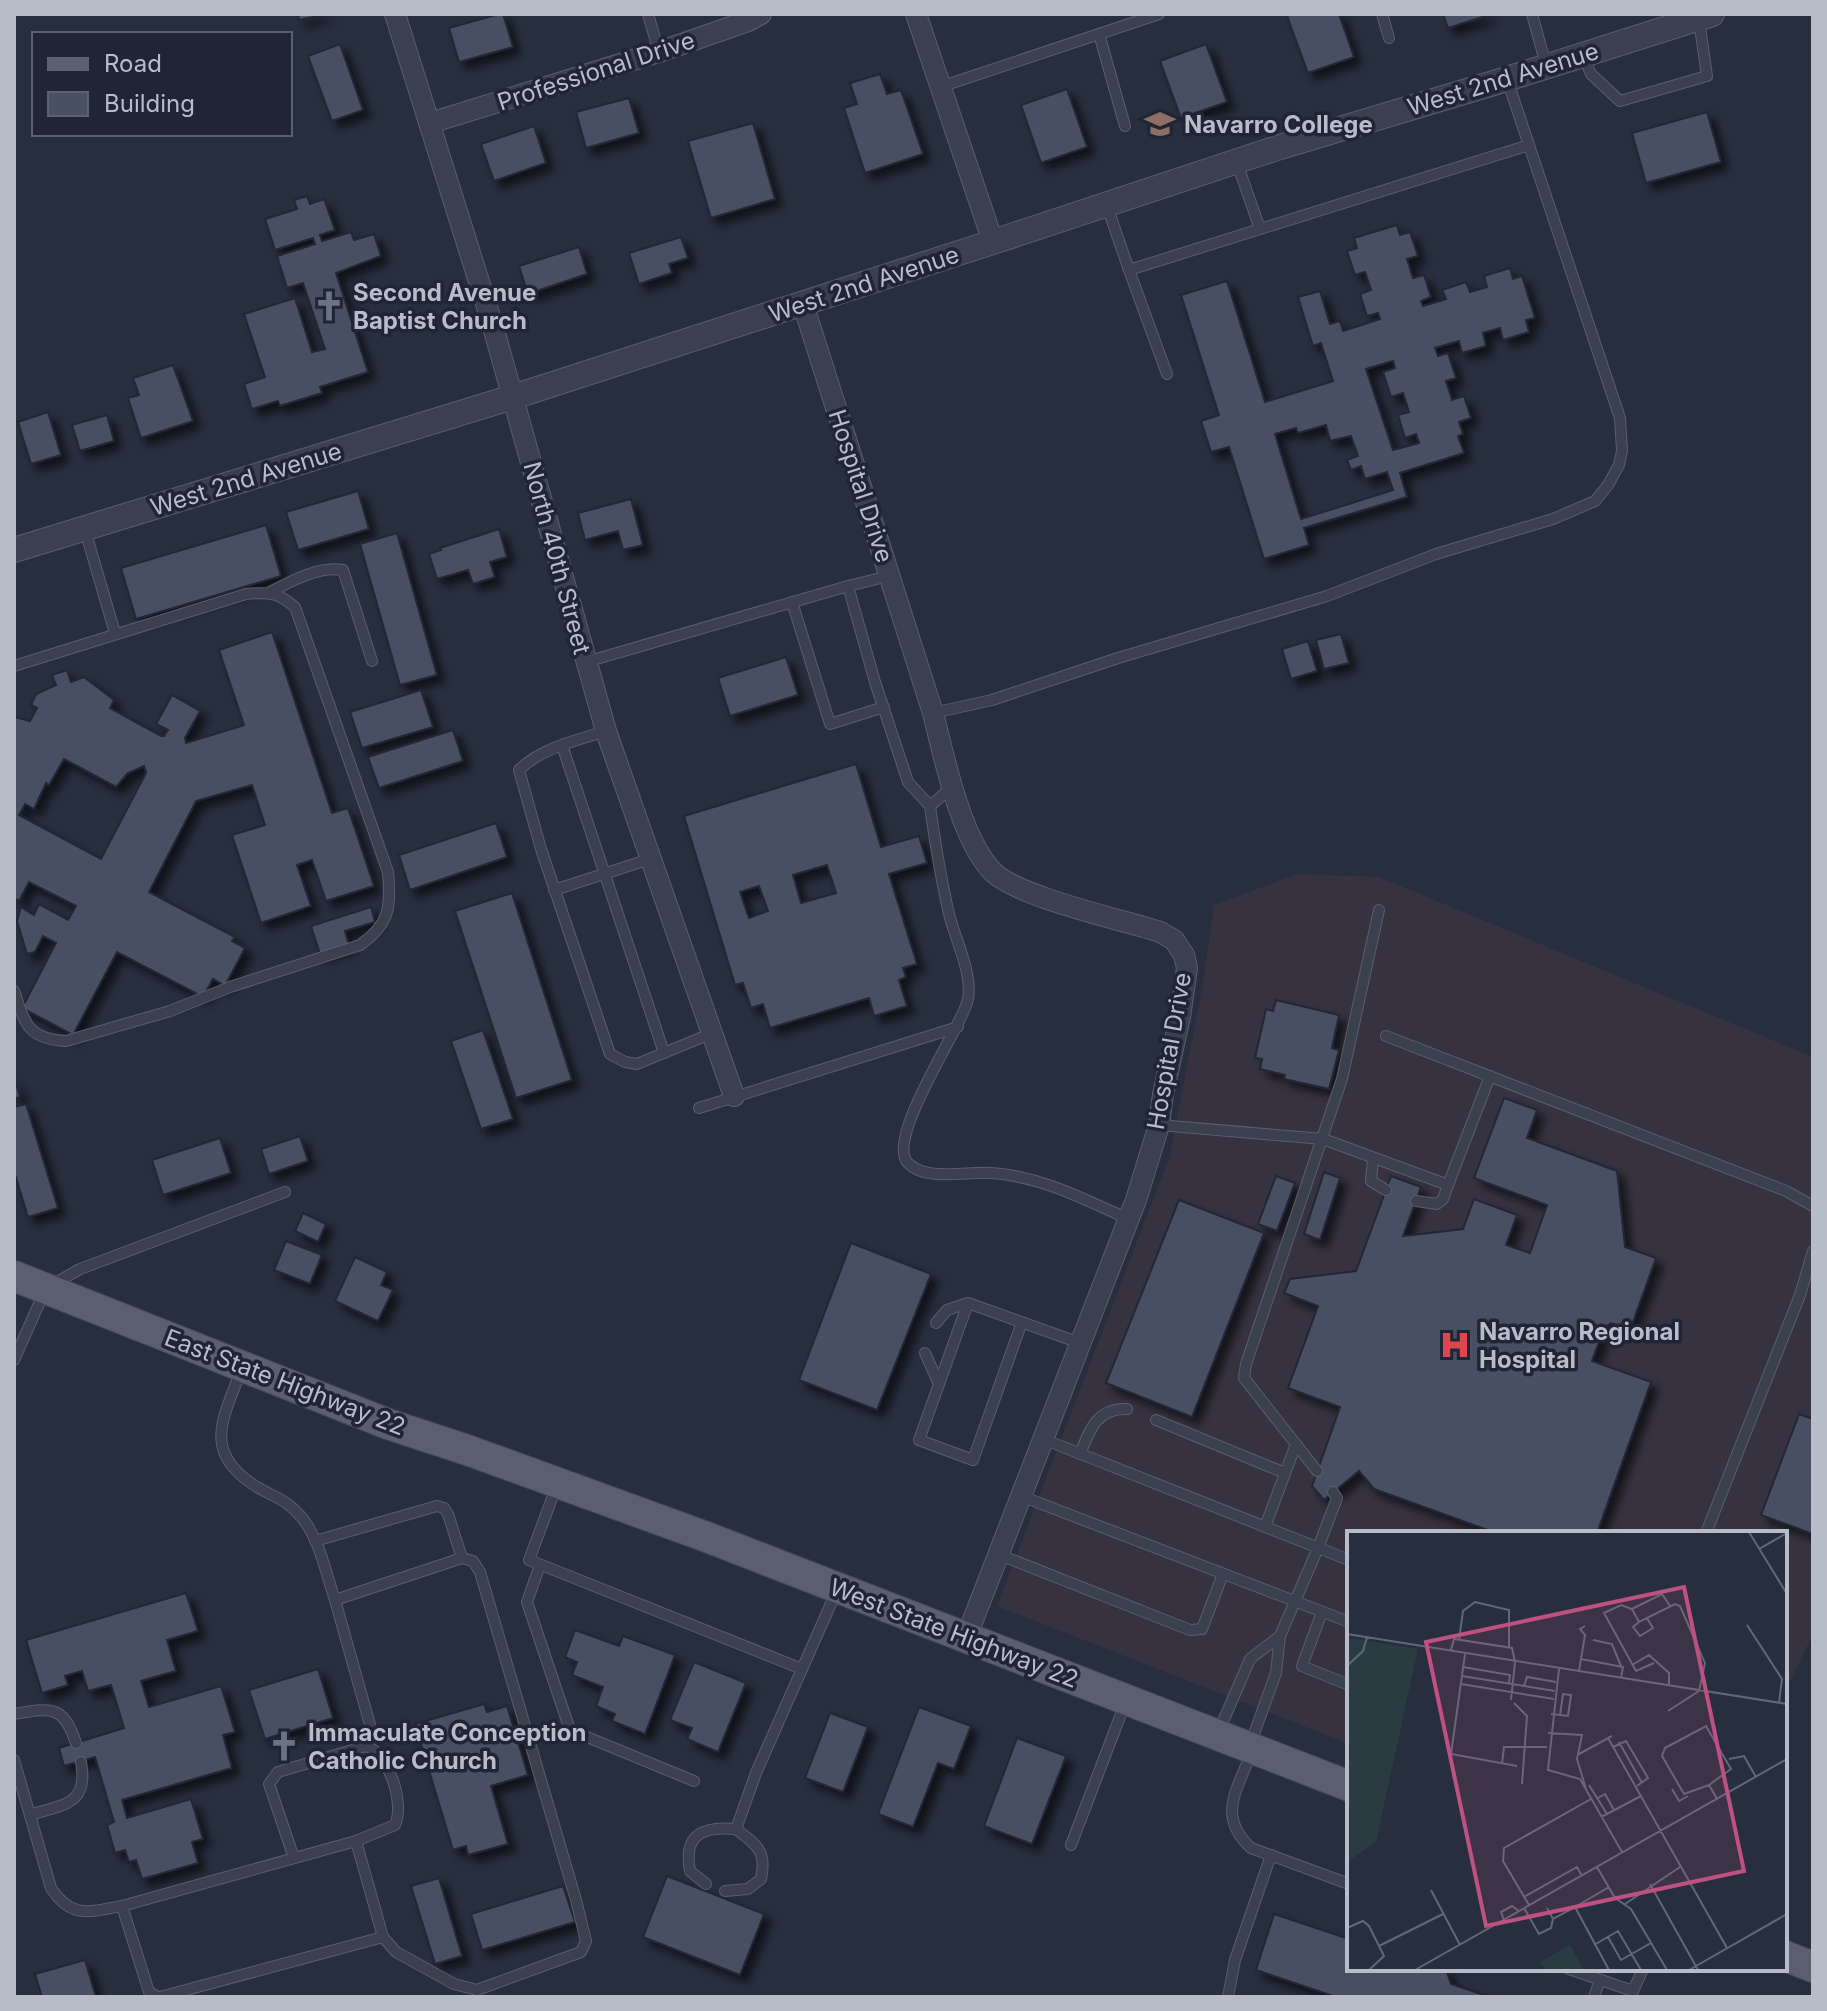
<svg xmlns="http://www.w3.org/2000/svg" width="1827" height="2011" viewBox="0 0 1827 2011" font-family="Inter,sans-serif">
<defs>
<filter id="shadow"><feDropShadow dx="7" dy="7" stdDeviation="4" flood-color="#0009"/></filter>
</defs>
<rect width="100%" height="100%" fill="#272e3e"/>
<path fill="#363240" d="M1298 874 1379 877 1813 1057V1634L1785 1692V1533H1349V1744L997 1606 1169 1158 1201 995 1214 905Z"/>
<g fill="#485062" stroke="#212736" stroke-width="2" fill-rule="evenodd" filter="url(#shadow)">
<path d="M298 14H327L299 20Z"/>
<path d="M499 14H503L513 47 459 62 449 28Z"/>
<path d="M1292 14H1339L1354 57 1308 73 1287 16Z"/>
<path d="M1443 14H1489V15L1448 28Z"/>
<path d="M340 44 363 110 332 121 308 56Z"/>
<path d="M1206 44 1227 102 1181 118 1160 61Z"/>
<path d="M880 74 887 94 901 90 923 154 865 173 844 108 857 104 850 83Z"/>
<path d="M1067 89 1087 147 1041 163 1021 105Z"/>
<path d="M629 98 639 133 586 148 576 112Z"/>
<path d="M1707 112 1721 162 1646 183 1632 133Z"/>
<path d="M753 123 775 199 711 218 688 141Z"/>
<path d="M534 126 546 163 494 181 481 144Z"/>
<path d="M307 196 310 204 324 199 335 230 320 235 322 241 351 232 354 240 374 234 381 256 336 273 368 372 320 387 322 393 280 406 278 401 252 409 244 384 265 377 244 314 295 298 312 352 325 349 303 283 287 288 277 256 315 244 313 238 275 250 265 219 297 209 294 200Z"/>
<path d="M1397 225 1400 235 1410 232 1418 256 1407 259 1413 278 1424 275 1431 297 1421 301 1423 306 1446 299 1442 290 1466 282 1470 292 1487 287 1484 276 1510 268 1513 279 1522 276 1535 318 1526 320 1529 332 1503 340 1500 328 1483 333 1486 346 1462 353 1459 341 1435 348 1438 356 1448 353 1456 378 1446 381 1452 400 1464 396 1471 418 1459 422 1463 434 1458 436 1464 453 1400 473 1407 497 1304 528 1309 545 1264 559 1229 447 1211 452 1201 421 1219 415 1181 295 1227 281 1265 402 1333 381 1321 343 1313 346 1298 297 1320 291 1330 324 1340 321 1343 331 1380 319 1378 313 1367 316 1360 294 1371 290 1365 272 1355 275 1347 251 1357 248 1354 238ZM1393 361 1395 368 1383 372 1391 397 1403 393 1409 412 1398 415 1405 438 1416 434 1419 443 1393 450 1366 369ZM1326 425 1330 441 1351 436 1358 456 1347 460 1351 470 1361 466 1365 479 1387 472 1393 490 1301 519 1275 434 1296 428 1298 433Z"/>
<path d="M681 237 688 258 669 264 672 273 639 284 629 253Z"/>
<path d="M579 247 587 274 528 294 519 266Z"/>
<path d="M173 365 193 421 141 438 128 398 139 395 133 378Z"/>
<path d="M48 412 61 455 31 464 18 422Z"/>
<path d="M107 415 114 441 80 451 72 425Z"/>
<path d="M358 491 369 529 298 550 286 512Z"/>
<path d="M631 499 643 545 623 550 618 531 585 540 578 513Z"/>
<path d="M266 525 281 576 136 619 121 568Z"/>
<path d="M499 529 507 557 490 562 495 577 473 584 468 570 437 579 429 554 441 550 440 548Z"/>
<path d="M397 533 437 675 400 685 360 544Z"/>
<path d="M272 632 332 813 348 808 374 886 326 901 312 860 297 865 311 906 261 923 232 835 265 825 252 785 196 801 149 892 235 937 232 941 245 948 225 986 213 979 203 997 117 952 73 1035 22 1008 56 943 43 936 35 952 27 954 17 921 21 907 34 915 39 904 68 920 76 906 29 882 19 901 14 898 15 717 30 721 37 708 31 705 36 694 56 685 52 675 67 670 71 682 84 677 114 700 110 708 161 736H164L168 730 156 724 172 695 200 711 185 738 186 743 244 725 219 650ZM64 759 116 787 128 773 144 766 146 773 101 859 19 815 25 804 34 809 46 783 49 785Z"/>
<path d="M1341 634 1349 663 1324 669 1316 640Z"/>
<path d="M1308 641 1317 671 1291 679 1282 649Z"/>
<path d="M786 657 798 695 730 716 718 678Z"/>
<path d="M421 690 433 727 362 748 350 712Z"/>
<path d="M453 730 463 761 379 788 368 757Z"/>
<path d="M856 764 881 847 919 836 927 863 889 874 917 964 903 968 906 977 899 980 907 1006 874 1016 869 998 770 1028 763 1004 751 1008 743 983 735 985 684 816ZM827 865 836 893 801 903 793 875ZM759 886 768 911 749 918 740 892Z"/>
<path d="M496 823 507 857 410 890 399 855Z"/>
<path d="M512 893 572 1080 516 1098 455 911Z"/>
<path d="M371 907 375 922 345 931 349 945 320 954 311 926Z"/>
<path d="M1276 1000 1339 1015 1332 1048 1339 1050 1329 1089 1284 1079 1285 1075 1260 1069 1262 1059 1255 1058 1266 1009 1273 1011Z"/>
<path d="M483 1030 513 1119 481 1129 451 1041Z"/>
<path d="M14 1077 20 1097 14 1099Z"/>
<path d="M1504 1098 1537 1110 1527 1138 1617 1171 1625 1247 1656 1258 1630 1330 1611 1323 1604 1328 1592 1361 1651 1382 1597 1533H1496L1374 1489 1359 1471 1324 1500 1312 1486 1340 1407 1288 1388 1318 1306 1284 1293 1290 1279 1356 1271 1391 1176 1421 1187 1403 1236 1463 1229 1474 1199 1517 1215 1506 1245 1530 1253 1547 1205 1474 1178Z"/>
<path d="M26 1104 58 1208 28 1217 14 1171V1107Z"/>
<path d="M300 1136 308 1161 269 1174 261 1149Z"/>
<path d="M220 1138 231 1173 163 1195 152 1160Z"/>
<path d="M1324 1172 1340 1178 1320 1240 1304 1234Z"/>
<path d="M1276 1176 1295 1183 1277 1231 1258 1224Z"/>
<path d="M1179 1200 1264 1233 1192 1417 1106 1383Z"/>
<path d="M303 1213 326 1224 318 1242 295 1231Z"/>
<path d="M286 1241 322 1255 310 1284 274 1270Z"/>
<path d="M851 1243 931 1274 877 1410 799 1380Z"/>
<path d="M355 1257 387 1272 381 1285 393 1290 378 1321 335 1301Z"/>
<path d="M1799 1414 1813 1419V1534L1761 1515Z"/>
<path d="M186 1593 198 1631 167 1640 176 1671 141 1681 149 1707 221 1686 235 1732 223 1735 232 1768 122 1800 127 1818 191 1799 203 1839 192 1842 198 1863 142 1879 136 1860 129 1862 125 1850 115 1853 107 1825 114 1822 95 1757 64 1766 59 1748 124 1728 111 1685 88 1691 82 1671 65 1676 68 1685 42 1693 26 1640Z"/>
<path d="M575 1630 619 1646 623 1636 675 1655 645 1734 612 1721 615 1714 596 1706 603 1687 572 1675 577 1662 565 1657Z"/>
<path d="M694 1662 746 1683 718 1752 687 1739 692 1728 670 1720Z"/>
<path d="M318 1669 333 1718 265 1739 249 1690Z"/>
<path d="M484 1704 487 1712 507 1706 528 1775 491 1786 508 1844 468 1855 466 1846 453 1850 415 1724Z"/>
<path d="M919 1707 971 1726 954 1769 938 1763 913 1827 878 1814Z"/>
<path d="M830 1713 868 1727 843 1792 805 1778Z"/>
<path d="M1017 1738 1066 1756 1032 1844 984 1826Z"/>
<path d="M667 1876 764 1914 740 1975 643 1937Z"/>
<path d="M439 1878 462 1956 435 1964 411 1886Z"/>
<path d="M563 1886 575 1922 482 1950 471 1914Z"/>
<path d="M1274 1914 1349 1939V1969H1446L1451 1984 1490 1997H1336L1256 1970Z"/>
<path d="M85 1960 96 1997H42L35 1974Z"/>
</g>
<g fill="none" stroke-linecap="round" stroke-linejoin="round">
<g stroke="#585e6c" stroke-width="12">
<g id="service">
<path d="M648 14 659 52"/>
<path d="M1382 14 1389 38"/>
<path d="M1532 14 1546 65"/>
<path d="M1099 34 1125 126"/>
<path d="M1583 55 1591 74 1620 101 1707 76 1699 20"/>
<path d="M940 87 1159 14"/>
<path d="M1237 163 1260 229"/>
<path d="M1107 206 1129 270 1529 145"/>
<path d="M1129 270 1167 374"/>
<path d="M85 530 115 633"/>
<path d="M889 576 848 586 875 682 908 782 930 806"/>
<path d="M270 592C291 581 319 566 343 570L372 661"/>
<path d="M792 602 830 724 884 707"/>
<path d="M586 662 848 586"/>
<path d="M14 666 246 594C270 592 277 592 295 607L388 872C391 907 390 924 360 945L230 987 170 1011 66 1041C27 1039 25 1023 14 991"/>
<path d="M933 713 992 700 1118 658 1327 596 1436 554 1553 519 1595 501 1608 485 1619 465 1622 451 1620 418 1507 79"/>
<path d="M606 731C577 740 541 748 519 770L541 849 610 1054 625 1062 637 1064 710 1034"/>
<path d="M562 745 664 1053"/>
<path d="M952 787 930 806C935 842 941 879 949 914 955 939 975 978 967 1003 958 1032 885 1140 908 1163 926 1182 967 1171 991 1173 1040 1176 1084 1199 1128 1219"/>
<path d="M554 890 650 859"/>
<path d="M1386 1036 1786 1191 1813 1206"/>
<path d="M699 1108 958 1027"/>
<path d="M1159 1125 1323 1139 1448 1185 1490 1076"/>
<path d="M1373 1158 1371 1181 1386 1190"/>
<path d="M1416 1201 1437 1204 1443 1199 1448 1185"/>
<path d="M1022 1322 973 1460 919 1440 968 1303 1080 1343"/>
<path d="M936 1323 947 1310 968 1303"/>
<path d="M925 1353 939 1384"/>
<path d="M14 1360 46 1288 80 1269 285 1192"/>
<path d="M1156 1420 1285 1473"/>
<path d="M1043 1439 1349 1560"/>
<path d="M1080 1454C1090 1429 1097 1408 1127 1409"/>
<path d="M1317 1471 1244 1378 1246 1364 1342 1079 1379 910"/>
<path d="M557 1485 529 1560 802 1669"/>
<path d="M1021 1496 1349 1622"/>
<path d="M1265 1527 1296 1444"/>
<path d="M1706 1533 1800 1295 1813 1251"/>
<path d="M315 1541 437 1506 444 1508 448 1514 462 1558"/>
<path d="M1000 1555 1190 1630 1202 1629 1223 1574"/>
<path d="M540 1565 527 1602 570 1730 694 1781"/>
<path d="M335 1600 372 1732 366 1746"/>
<path d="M1322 1612 1302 1666 1349 1685"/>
<path d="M14 1714C51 1708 63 1704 76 1743"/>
<path d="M1218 1733 1250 1659 1280 1636"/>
<path d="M1250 1745 1276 1673 1280 1636 1318 1548 1337 1498 1333 1492"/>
<path d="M1251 1753C1238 1789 1216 1816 1251 1848L1349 1884"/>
<path d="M14 1760 51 1888C71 1919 89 1912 122 1906L356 1841 383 1937 396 1952 454 1984 477 1990 581 1952 586 1941 576 1900 480 1572 473 1561 462 1558 335 1600C326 1574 320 1541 303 1519 288 1500 276 1498 257 1487 200 1452 224 1417 242 1368"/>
<path d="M30 1815C64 1804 89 1805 81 1762"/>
<path d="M1071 1845 1126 1701"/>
<path d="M294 1858 269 1784 278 1772 366 1746C389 1754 405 1803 395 1825L356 1841"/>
<path d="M706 1884 690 1871C683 1834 703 1826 736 1829"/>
<path d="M725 1891 748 1889 761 1879C767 1851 757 1845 736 1829L756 1773 837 1590"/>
<path d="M122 1906 149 1992 158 1997"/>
<path d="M1569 1969 1633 1991 1643 1969"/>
<path d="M160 1997 383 1937"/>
<path d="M1228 1997 1235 1960 1271 1855"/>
<path d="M1594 1997 1600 1980"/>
</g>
</g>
<g stroke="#585e6c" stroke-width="22">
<g id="minor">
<path d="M395 14 492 323 606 731 734 1096"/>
<path d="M916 14 993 242"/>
<path d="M430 123 659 52 748 21 761 14"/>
<path d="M803 304 933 713C944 757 961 840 993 872 1018 897 1123 920 1160 932L1174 940 1184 955 1187 968 1180 1017 1163 1094 1159 1125 1136 1200 966 1638"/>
</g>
</g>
<g stroke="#585e6c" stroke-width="26">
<path id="tertiary" d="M14 550 513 397 993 242 1280 147 1507 79 1712 14"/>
</g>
<g stroke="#444958" stroke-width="32">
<g id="primary">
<path d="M14 1276 388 1424 470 1451 704 1536 1349 1786"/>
<path d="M1785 1956 1813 1967"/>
</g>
</g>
<use href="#service" stroke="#3b404f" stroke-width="10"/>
<use href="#minor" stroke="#3b404f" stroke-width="20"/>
<use href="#tertiary" stroke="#3b404f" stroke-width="24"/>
<use href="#primary" stroke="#595f6e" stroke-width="30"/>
</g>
<defs>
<g id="university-bare" transform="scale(2.4)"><path d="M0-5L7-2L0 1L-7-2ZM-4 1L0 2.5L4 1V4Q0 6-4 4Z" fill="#8d6e63" stroke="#1f2534" stroke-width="2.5" paint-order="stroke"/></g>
<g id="church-bare" transform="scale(2.4)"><path d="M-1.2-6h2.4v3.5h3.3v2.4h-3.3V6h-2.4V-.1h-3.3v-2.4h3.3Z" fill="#6b7280" stroke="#1f2534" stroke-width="2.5" paint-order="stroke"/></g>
<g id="hospital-bare" transform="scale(2.4)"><path d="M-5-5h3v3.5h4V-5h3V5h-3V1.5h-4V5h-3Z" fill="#e0444e" stroke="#1f2534" stroke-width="2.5" paint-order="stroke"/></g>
</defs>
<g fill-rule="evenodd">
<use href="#university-bare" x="1160" y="124"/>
<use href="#church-bare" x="329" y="306"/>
<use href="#hospital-bare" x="1455" y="1345"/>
<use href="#church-bare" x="284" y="1746"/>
</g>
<g text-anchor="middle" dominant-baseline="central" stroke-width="7" stroke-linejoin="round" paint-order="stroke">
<g font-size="24" fill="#b7bcc9" stroke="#1f2534">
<text transform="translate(596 71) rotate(-18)">Professional Drive</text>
<text transform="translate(1503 79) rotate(-17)">West 2nd Avenue</text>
<text transform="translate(864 284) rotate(-18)">West 2nd Avenue</text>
<text transform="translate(246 479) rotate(-17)">West 2nd Avenue</text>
<text transform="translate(861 486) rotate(72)">Hospital Drive</text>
<text transform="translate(557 558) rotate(75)">North 40th Street</text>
<text transform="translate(1169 1051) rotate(-80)">Hospital Drive</text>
<text transform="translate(285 1382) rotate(21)">East State Highway 22</text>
<text transform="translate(954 1633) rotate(21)">West State Highway 22</text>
</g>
<g font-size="24" font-weight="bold" fill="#b7bcc9" stroke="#1f2534" text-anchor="start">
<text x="1184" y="124">Navarro College</text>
<text x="353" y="292">Second Avenue<tspan x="353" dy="28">Baptist Church</tspan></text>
<text x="1479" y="1331">Navarro Regional<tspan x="1479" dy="28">Hospital</tspan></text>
<text x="308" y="1732">Immaculate Conception<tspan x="308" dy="28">Catholic Church</tspan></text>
</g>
</g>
<g transform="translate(1347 1531)">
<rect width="440" height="440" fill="#272e3e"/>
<path d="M0 107 71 118 29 311 0 331ZM223 414 237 439H198L193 431Z" fill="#2a3c41"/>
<path fill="none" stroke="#616776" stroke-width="2" d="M402 1 440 63M412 18 440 2M285 78 315 63 323 75M292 91 286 96 293 105 306 97 300 87M400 94 435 148 432 172M0 103 440 173M112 109 116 80 128 71 162 79V116M246 109 265 113 274 135M104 119 107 108 165 117 168 131M118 123 104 223 170 235M234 128 276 136 274 147M307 132 289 140 257 82 274 74 285 78 292 91 328 73 333 75 358 132 352 160 321 180M285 134 302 124 322 142V155M0 135 16 120 20 106M116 136 163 144 162 152M212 138 201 239 233 248 275 321M232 140 238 104 233 98 238 95M115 145 208 160M114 153 207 168M177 155 180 146 209 151M164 169 168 131M167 172 180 185 175 253M204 183 213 184 221 185 224 164 216 163 213 184M201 202 235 204 230 228 239 258M261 207 380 417M272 211 295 252M266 216 279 210 301 247 290 255M232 223 265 205M382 228 397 225 409 246M155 233 157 216H200M242 254 260 283 254 286M362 254 384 238 359 195 318 217 315 225 337 263 362 254 370 268M325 258 332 270 341 265M251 267 258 263 267 279M260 283 294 265M250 336 268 367 284 378 320 439M303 353 351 439M262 356 228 376 262 439M84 359 113 414M177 366 230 336 235 345M278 373 333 336M182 374 156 330 157 317 244 268M177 377 192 403 204 397 206 388M200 377 206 388 228 376M157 389 154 381 165 375 172 380M0 397 16 390 22 395 37 425 22 439M261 406 274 429 304 412M247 414 271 400 294 439M32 415 96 383M68 439 440 228M342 439 440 383"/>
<path fill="#be5182" fill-opacity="0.15" stroke="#be5182" stroke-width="4" d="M337 56 397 340 139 395 79 111Z"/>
<rect width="440" height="440" fill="none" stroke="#b7bcc9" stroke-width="4"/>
</g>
<rect width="1827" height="2011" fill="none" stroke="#b7bcc9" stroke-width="32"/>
<rect x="32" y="32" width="260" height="104" fill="#1f2534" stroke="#5c6170" stroke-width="2"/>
<rect x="48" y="58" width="40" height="12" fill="#595f6e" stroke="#5c6170" stroke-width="2"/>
<text x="104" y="72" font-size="24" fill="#b7bcc9">Road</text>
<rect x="48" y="92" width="40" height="24" fill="#485062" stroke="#5c6170" stroke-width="2"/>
<text x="104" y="112" font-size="24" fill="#b7bcc9">Building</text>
</svg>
